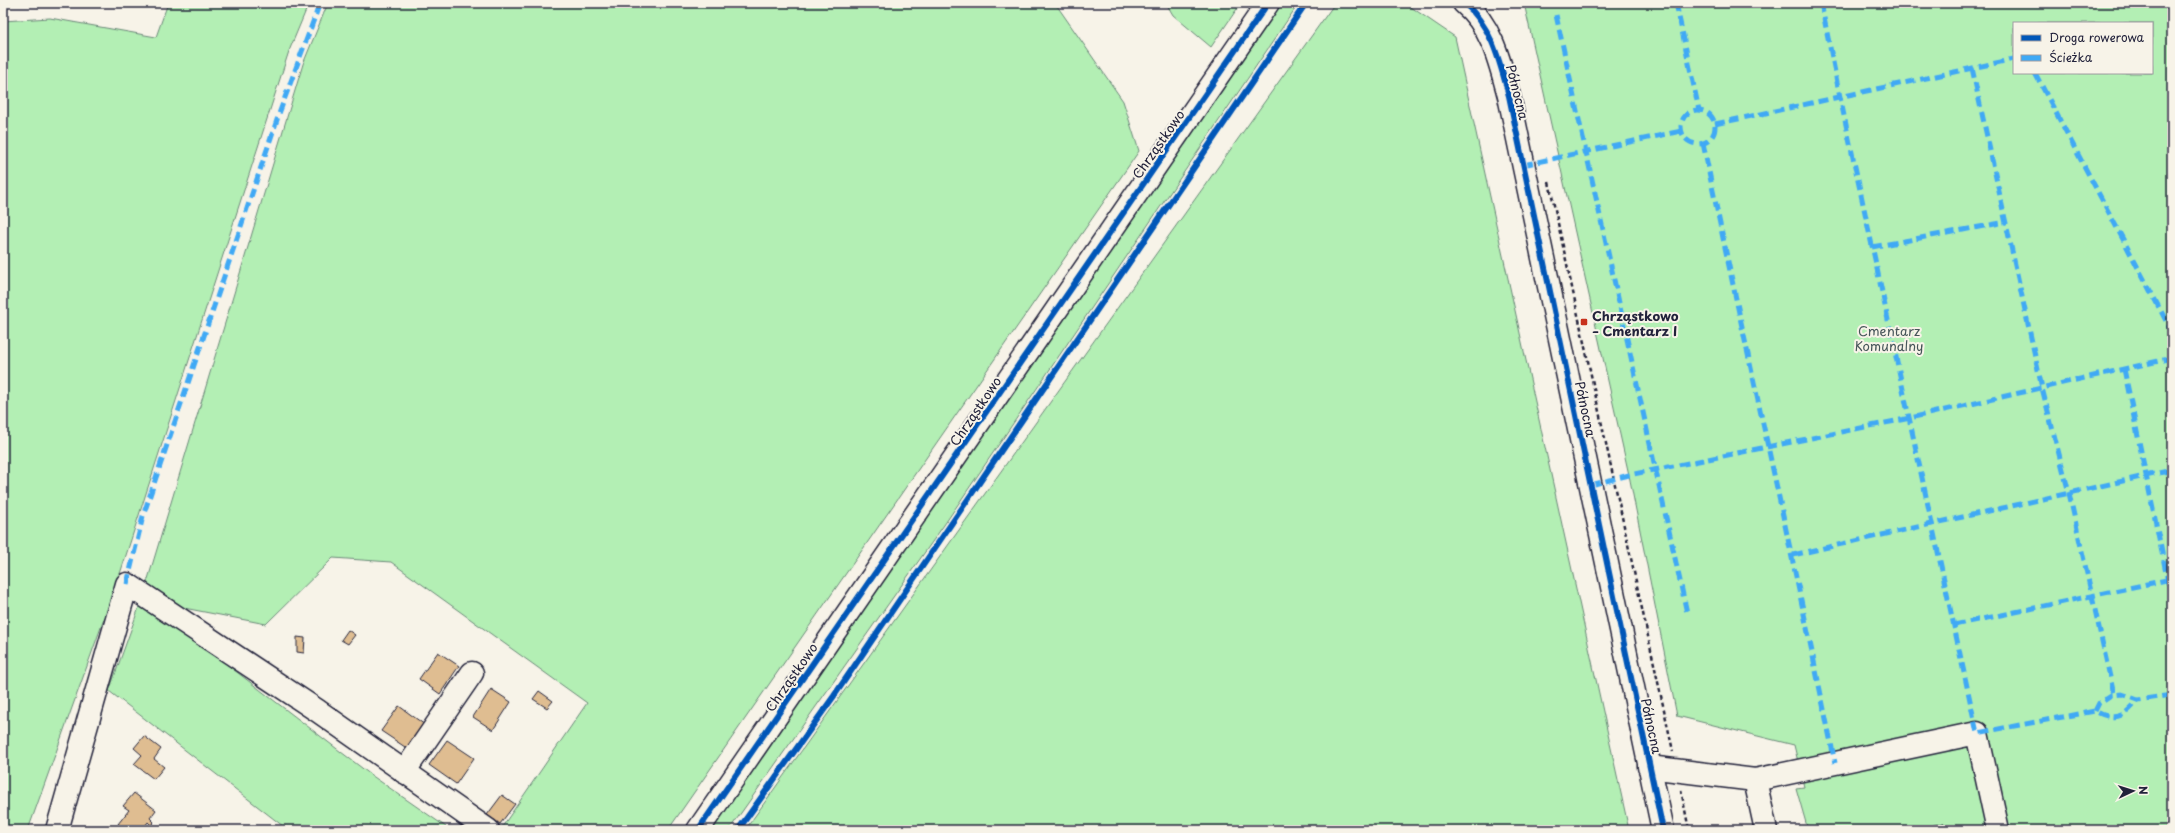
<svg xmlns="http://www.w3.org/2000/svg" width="2175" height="833" viewBox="0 0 2175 833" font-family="'Playpen Sans',sans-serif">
<rect width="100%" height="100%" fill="#f7f3e8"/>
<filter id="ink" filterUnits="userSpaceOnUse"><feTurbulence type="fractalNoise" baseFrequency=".025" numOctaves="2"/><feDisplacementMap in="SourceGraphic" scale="8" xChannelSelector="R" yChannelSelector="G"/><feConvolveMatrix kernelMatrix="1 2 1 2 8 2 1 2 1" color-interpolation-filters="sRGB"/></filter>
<g filter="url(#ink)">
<g fill="#b3efb4" stroke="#6a8878" fill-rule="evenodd">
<path d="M168 3H309L289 51 118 580 28 830H3V21L50 18 156 37Z"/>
<path d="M328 3H1055L1123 101 1139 151 668 830H500L587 703 391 562 333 558 266 624 143 600 371 775 446 827 444 830H288L109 691 142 599 303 64Z"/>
<path d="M1166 3H1241L1211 47 1173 15Z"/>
<path d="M1279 3H1299L944 525 729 830H710L1016 389Z"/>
<path d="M1335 3H1405L1455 37 1629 830H745Z"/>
<path d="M1524 3H2172V830H1946L1944 823 1913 830H1808L1796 788 1804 787 1794 745 1677 716 1629 475ZM2014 23H2152V73H2014Z"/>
</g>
<g fill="#dfbd91" stroke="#22223b">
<path d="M348 630 355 635 348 644 341 640Z"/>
<path d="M297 637 305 638 304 653 297 652Z"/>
<path d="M438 652 459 666 440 694 419 679Z"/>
<path d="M491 689 511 702 493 730 473 717Z"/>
<path d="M539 691 553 701 547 708 533 699Z"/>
<path d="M399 706 425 725 408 749 381 731Z"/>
<path d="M144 736 161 749 154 759 164 767 154 779 134 764 142 755 134 748Z"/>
<path d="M447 740 474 758 456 784 429 765Z"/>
<path d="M134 793 156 810 150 818 154 822 151 825 148 822 142 830H126L118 824 129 810 123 806Z"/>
<path d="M502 795 515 804 500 824 487 815Z"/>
<path d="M1944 823 1946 830H1913Z"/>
</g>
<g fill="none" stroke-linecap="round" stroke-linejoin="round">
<g stroke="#22223b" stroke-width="25">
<g id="minor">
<path d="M1464 3C1492 26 1500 63 1509 96L1663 830"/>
<path d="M1649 767 1755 780 1766 830"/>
<path d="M404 772 472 673"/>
<path d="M1755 780 1977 733 1998 830"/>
<path d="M57 830 127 584 318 711 488 830"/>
<path d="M698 830 1268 3"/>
</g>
</g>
<g stroke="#22223b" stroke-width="2.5" stroke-dasharray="4 3" stroke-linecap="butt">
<path d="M1549 182 1673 751"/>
<path d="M1681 790 1689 830"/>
</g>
<use href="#minor" stroke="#f7f3e8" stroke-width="22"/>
<g stroke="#3fa9f5" stroke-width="5" stroke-dasharray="10 5" stroke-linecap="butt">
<path d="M1676 3 1699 110"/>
<path d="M1821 3 1840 97 1977 733 2095 711C2116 722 2124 717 2138 700"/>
<path d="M1556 15 1687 613"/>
<path d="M1972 68 2042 388 2069 493 2114 695"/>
<path d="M2035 73 2172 332"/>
<circle cx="1698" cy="127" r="17"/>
<path d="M1715 124 2014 59"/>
<path d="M1703 143C1746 350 1793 556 1835 763"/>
<path d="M1523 165 1681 131"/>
<path d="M1872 247 2006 222"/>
<path d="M2124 369 2172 601"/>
<path d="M1591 485 1629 475 1910 418 2172 358"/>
<path d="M1793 555 2172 470"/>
<path d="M127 584 143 516 280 111 320 3"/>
<path d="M1954 625 2171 579"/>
<path d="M2095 711 2099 703 2111 695 2122 694 2138 700 2172 695"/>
</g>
<g stroke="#f7f3e8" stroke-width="8">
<g id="cycleway">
<path d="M1464 3C1492 26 1500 63 1509 96L1663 830"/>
<path d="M698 830 1268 3"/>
<path d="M738 830 834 696 1306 3"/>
</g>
</g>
<use href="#cycleway" stroke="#0057b8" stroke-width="6"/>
</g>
</g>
<rect fill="#c8321e" stroke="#f7f3e8" stroke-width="1.5" x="1580" y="318" width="8" height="8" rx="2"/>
<g text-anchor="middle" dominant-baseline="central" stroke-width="4" stroke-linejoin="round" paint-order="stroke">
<g font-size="13" fill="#22223b" stroke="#f7f3e8">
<text transform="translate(1518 92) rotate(76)">Północna</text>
<text transform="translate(1158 144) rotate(-55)">Chrząstkowo</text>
<text transform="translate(1586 409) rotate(78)">Północna</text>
<text transform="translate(975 411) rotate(-56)">Chrząstkowo</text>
<text transform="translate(791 677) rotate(-55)">Chrząstkowo</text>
<text transform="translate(1652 726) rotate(78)">Północna</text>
</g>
<g font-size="13" font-weight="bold" fill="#22223b" stroke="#f7f3e8" text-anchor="start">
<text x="1592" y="315">Chrząstkowo<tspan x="1592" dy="15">– Cmentarz I</tspan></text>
</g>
<g font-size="13" fill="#465559" stroke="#f7f3e8">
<text x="1889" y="330">Cmentarz<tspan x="1889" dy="15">Komunalny</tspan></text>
</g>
</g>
<rect width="2175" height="833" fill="none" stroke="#f7f3e8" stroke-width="16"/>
<rect x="8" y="8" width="2159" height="817" fill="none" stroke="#22223b" stroke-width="1.5" filter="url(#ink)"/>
<rect x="2013" y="22" width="140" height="52" fill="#f7f3e8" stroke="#a29fa3"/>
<rect x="2021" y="35" width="20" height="6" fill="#0057b8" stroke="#a29fa3"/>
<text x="2049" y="42" font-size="12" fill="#22223b">Droga rowerowa</text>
<rect x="2021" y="55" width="20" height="6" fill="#3fa9f5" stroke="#a29fa3"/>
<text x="2049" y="62" font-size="12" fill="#22223b">Ścieżka</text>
<g transform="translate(2133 791) rotate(86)" stroke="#f7f3e8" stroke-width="3" paint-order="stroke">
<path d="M0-3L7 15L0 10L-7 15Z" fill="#22223b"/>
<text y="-6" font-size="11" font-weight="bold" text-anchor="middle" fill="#22223b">N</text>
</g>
</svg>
